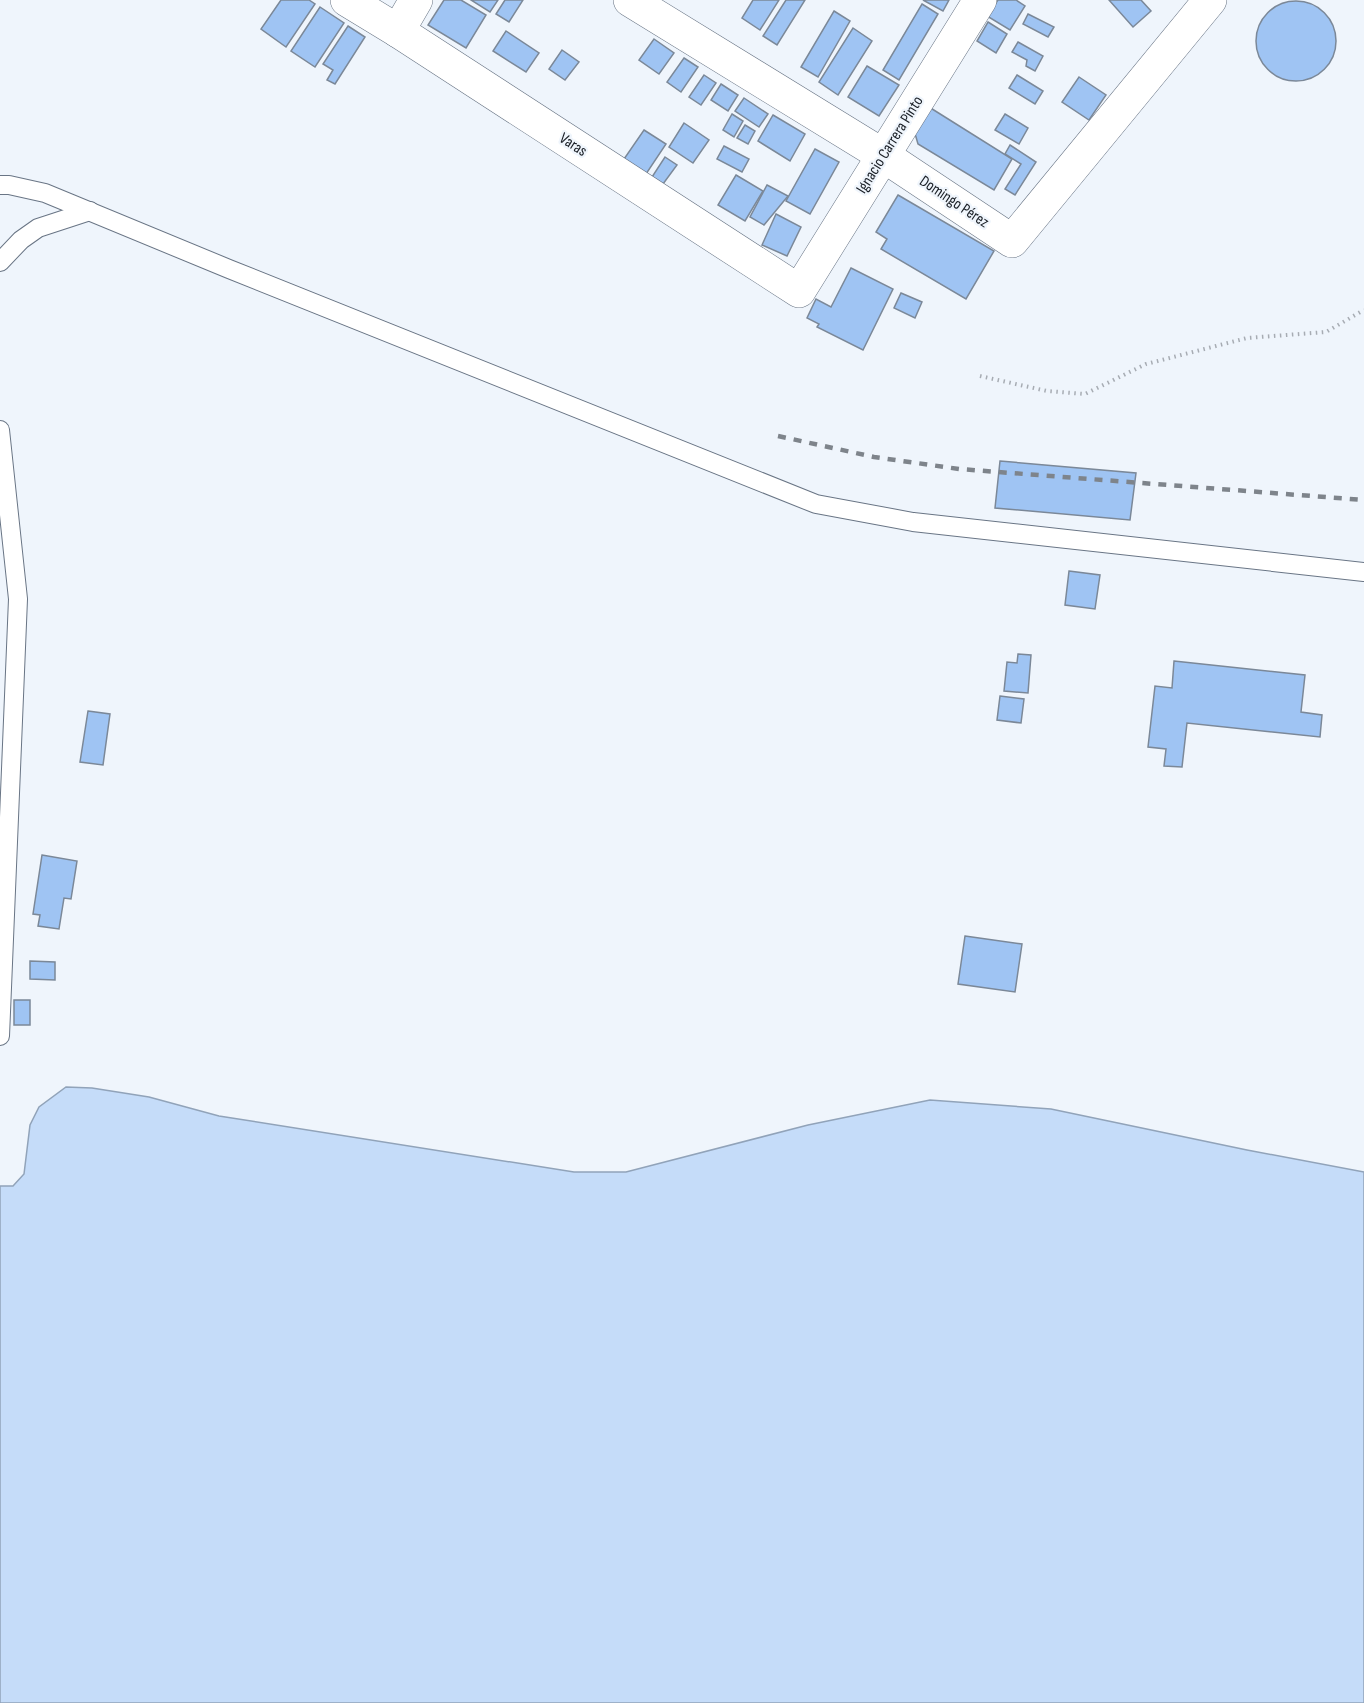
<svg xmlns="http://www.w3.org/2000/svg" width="1364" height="1703" viewBox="0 0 1364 1703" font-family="'Sofia Sans Condensed',sans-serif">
<rect width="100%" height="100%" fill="#eff5fc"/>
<path fill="#c5dcf9" stroke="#91a3b9" stroke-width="1.5" d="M66 1087 92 1088 149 1097 219 1116 574 1172H626L808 1125 930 1100 1051 1109 1247 1150 1364 1172V1703H0V1186H13L24 1174 30 1125 39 1107Z"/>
<g fill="#9fc4f3" stroke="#7b8898" stroke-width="1.5">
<path d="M281 0H309L315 4 286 47 261 29Z"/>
<path d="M444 0H461L486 15 466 48 428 25Z"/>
<path d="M471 0H498L490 12Z"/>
<path d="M505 0H523L509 22 496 14Z"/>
<path d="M753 0H779L760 30 742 18Z"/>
<path d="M786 0H805L777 45 763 36Z"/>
<path d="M923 0H949L943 11Z"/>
<path d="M998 0H1016L1025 6 1010 30 987 16Z"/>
<path d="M1109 0H1141L1151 11 1133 27Z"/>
<circle cx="1296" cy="41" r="40"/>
<path d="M922 4 938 14 899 80 883 70Z"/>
<path d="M320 7 344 23 315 67 291 51Z"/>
<path d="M834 11 850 21 818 77 801 67Z"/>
<path d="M1028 14 1054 27 1048 37 1023 24Z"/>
<path d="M988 22 1007 34 996 53 977 41Z"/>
<path d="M348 26 365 37 335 84 327 80 333 70 323 64Z"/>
<path d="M853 28 872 41 838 95 819 82Z"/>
<path d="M506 31 539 53 526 72 493 51Z"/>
<path d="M654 39 674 53 659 74 639 60Z"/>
<path d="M1018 42 1043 56 1035 71 1026 66 1027 60 1012 52Z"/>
<path d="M562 50 579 62 565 80 549 69Z"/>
<path d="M684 58 698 67 681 92 667 82Z"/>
<path d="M867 66 899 85 879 116 848 97Z"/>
<path d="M704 75 716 83 701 105 689 97Z"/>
<path d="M1017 75 1043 91 1035 104 1009 88Z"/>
<path d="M1079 77 1106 95 1089 120 1062 102Z"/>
<path d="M721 84 738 95 728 111 711 100Z"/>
<path d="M744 98 768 114 759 127 735 111Z"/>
<path d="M929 107 1012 159 994 190 918 144 914 130Z"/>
<path d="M732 114 743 121 734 137 723 130Z"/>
<path d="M1005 114 1028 128 1019 144 995 130Z"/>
<path d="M773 115 805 134 790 161 758 141Z"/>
<path d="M684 123 709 140 693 163 669 147Z"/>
<path d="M745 125 755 131 748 144 737 138Z"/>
<path d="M644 130 666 144 646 174 624 159Z"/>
<path d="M1010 145 1036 162 1015 195 1005 189 1021 164 1005 154Z"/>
<path d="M724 146 749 159 742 172 717 159Z"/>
<path d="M815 149 839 162 810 214 786 201Z"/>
<path d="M665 157 677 165 663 184 652 177Z"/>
<path d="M736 175 763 191 745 221 718 205Z"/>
<path d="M767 185 788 196 764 225 750 217Z"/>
<path d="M898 195 994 251 966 299 881 249 887 239 876 232Z"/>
<path d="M776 214 801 227 787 256 762 245Z"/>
<path d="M851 268 893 289 863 350 817 327 819 324 807 318 816 299 831 307Z"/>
<path d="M901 293 922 302 915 318 894 308Z"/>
<path d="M1000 461 1136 473 1130 520 995 508Z"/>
<path d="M1069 571 1100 575 1095 609 1065 605Z"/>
<path d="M1018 654 1031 655 1028 693 1004 691 1007 662 1017 663Z"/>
<path d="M1174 661 1305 675 1301 712 1322 715 1320 737 1187 723 1182 767 1164 766 1166 749 1148 747 1155 686 1172 688Z"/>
<path d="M1000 696 1024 699 1021 723 997 720Z"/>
<path d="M88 711 110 714 103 765 80 762Z"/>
<path d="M42 855 77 861 71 899 64 898 59 929 38 926 40 915 33 914Z"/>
<path d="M965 936 1022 944 1015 992 958 984Z"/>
<path d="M30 961 55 962V980L30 979Z"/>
<rect x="14" y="1000" width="16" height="25"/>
</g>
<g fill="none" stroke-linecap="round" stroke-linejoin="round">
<g stroke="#697585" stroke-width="20">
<g id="service">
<path d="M0 185H9L45 193 229 269 816 504 913 522 1364 572"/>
<path d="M0 262 21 240 38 228 90 211"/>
<path d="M0 430 18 599 0 1036"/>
</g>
</g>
<g stroke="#697585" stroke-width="34">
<g id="minor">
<path d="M347 0 398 31 799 291 980 0"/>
<path d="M630 0 884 156 1012 241 1210 0"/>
<path d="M398 31 416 0"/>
</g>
</g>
<path stroke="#a7acb3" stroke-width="4" stroke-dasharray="1.5 4.5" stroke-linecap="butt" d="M980 376 1047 391 1085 394 1146 364 1247 338 1326 332 1364 310"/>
<use href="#service" stroke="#fff" stroke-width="18"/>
<use href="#minor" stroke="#fff" stroke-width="33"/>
<path stroke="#7e848b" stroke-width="4.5" stroke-dasharray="8 8" stroke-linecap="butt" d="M778 436 874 457 959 469 1364 500"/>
</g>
<g text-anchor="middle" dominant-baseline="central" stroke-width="4.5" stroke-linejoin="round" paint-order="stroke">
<g font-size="16" fill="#181d24" stroke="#eff5fc">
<text transform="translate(573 145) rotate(33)">Varas</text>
<text transform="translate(890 145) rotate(-58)">Ignacio Carrera Pinto</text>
<text transform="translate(954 202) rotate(34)">Domingo Pérez</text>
</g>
</g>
</svg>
